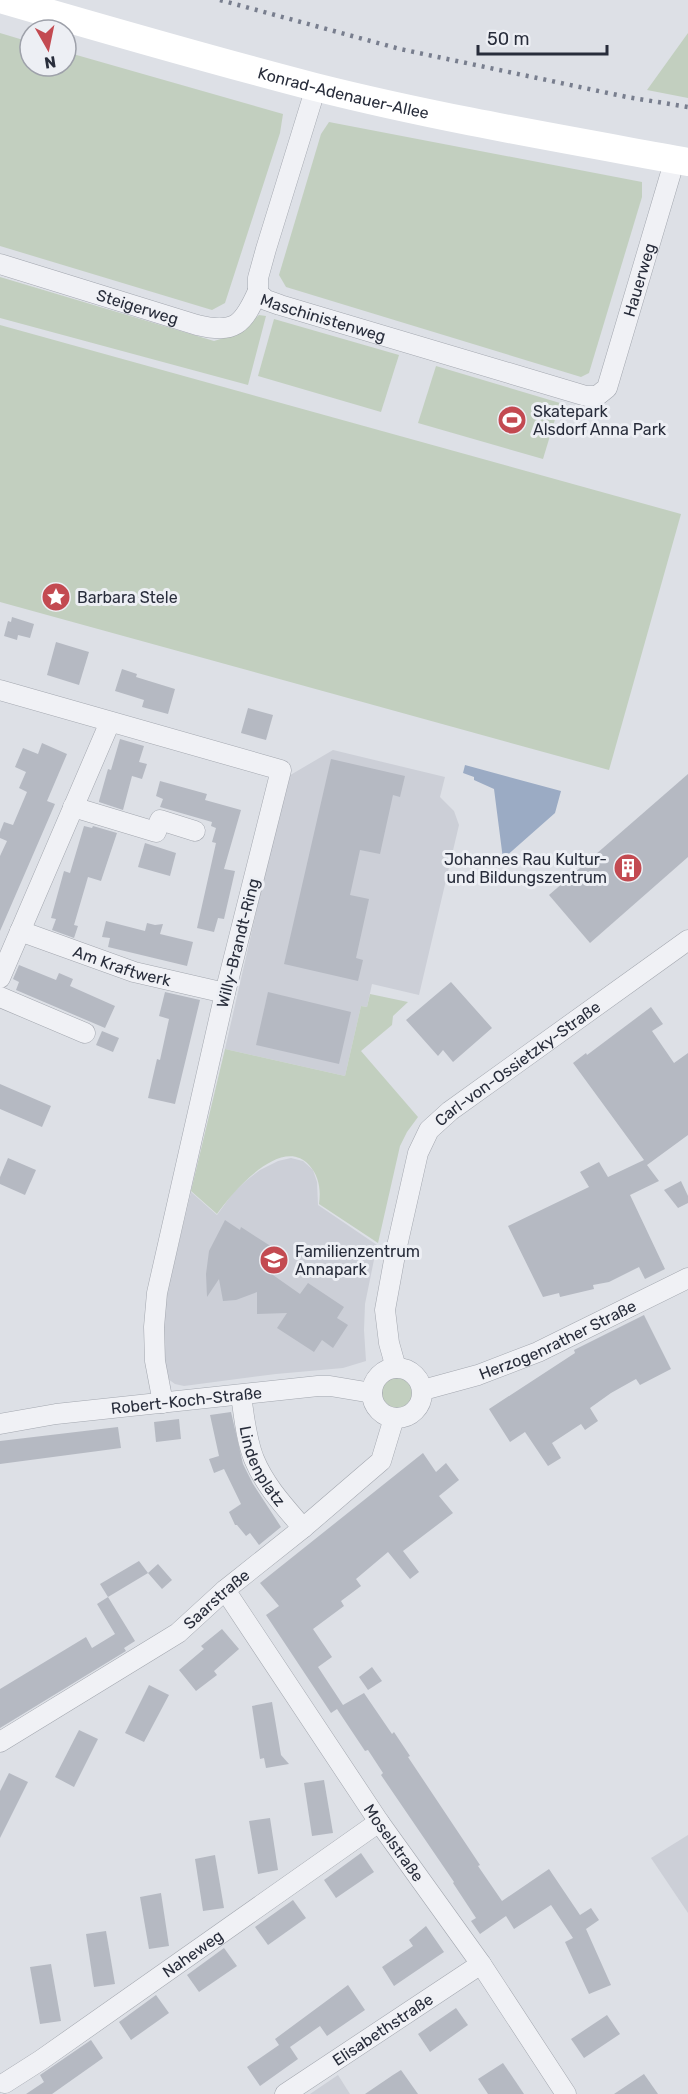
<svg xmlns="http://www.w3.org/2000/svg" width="688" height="2094" viewBox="0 0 688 2094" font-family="Rubik,sans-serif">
<rect width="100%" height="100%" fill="#dde0e6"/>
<g fill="#cccfd7">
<path d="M333 750 445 777 440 797 454 811 459 825 419 995 372 984 367 1007 361 1006 345 1076 225 1049 287 777Z"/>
<path d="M291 1158 303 1161 313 1170 317 1182 318 1205 377 1245 365 1304 364 1330 366 1361 343 1368 276 1374 184 1386 175 1384 168 1379 165 1367 163 1310 191 1192 217 1215 233 1193 247 1180 260 1170 278 1161Z"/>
<path d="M688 1835V1913L651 1858Z"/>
<path d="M338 2075 350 2094H310Z"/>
</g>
<g fill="#c2cfbf">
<path d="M0 33 30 42V66H66V52L283 114 280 133 225 303 212 310 0 246Z"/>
<path d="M688 33V98L647 90Z"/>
<path d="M329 122 642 182V197L589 373 581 377 286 287 279 275 321 134Z"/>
<path d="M0 277 214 341 237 334 259 315 266 316 248 385 0 318Z"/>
<path d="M274 319 399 355 381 412 258 376Z"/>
<path d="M0 325 681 514 609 770 0 602Z"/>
<path d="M436 366 560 403 543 459 418 423Z"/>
<path d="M370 994 408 1002 393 1016 392 1025 361 1051 418 1117 407 1132 400 1146 378 1243 319 1204C321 1189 319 1176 309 1165 281 1134 231 1194 217 1214L191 1191 225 1049 345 1076 361 1006 367 1007Z"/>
<circle cx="397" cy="1393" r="15"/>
</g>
<path fill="#9babc4" d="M465 765 561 791 555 813 503 859 494 789 474 780V777L463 773Z"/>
<g fill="#b5b9c2">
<path d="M12 617 34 624 30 638 18 635 17 640 4 636 8 621 11 622Z"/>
<path d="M56 642 89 652 79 685 47 675Z"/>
<path d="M122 669 137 674 136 677 175 689 168 714 142 707 144 700 115 691Z"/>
<path d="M248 708 273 715 266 740 241 733Z"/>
<path d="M120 739 144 746 139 762 147 764 142 779 132 776 123 810 99 802V801L108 769 111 770Z"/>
<path d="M42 743 67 754 47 801 55 804 0 931V856L7 841 0 838V832L4 822 13 825 27 792 19 788 26 772 15 767 23 748 38 754Z"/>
<path d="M331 759 405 776 400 797 393 795 380 854 360 850 350 895 369 899 356 958 363 960 358 981 284 964Z"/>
<path d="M688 774V857L590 943 549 895Z"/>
<path d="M160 781 207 794 205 800 241 810 224 869 235 871 224 919 218 918 214 932 197 928 216 843 212 842 216 828 211 826 212 822 160 807 163 799 156 796Z"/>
<path d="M84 826 92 828 93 826 117 833 101 881 88 877 74 925 78 926 74 938 52 930 56 919 51 918 64 871 70 873Z"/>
<path d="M145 843 176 853 170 876 138 867Z"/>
<path d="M106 921 145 931 147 923 155 925 163 924 160 934 193 942 187 966 108 947 110 938 102 937Z"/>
<path d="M19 965 56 980 59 973 73 979 70 986 115 1006 105 1028 16 990 19 982 13 979Z"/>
<path d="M451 982 492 1028 453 1062 443 1050 438 1056 406 1020Z"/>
<path d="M165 992 200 1000 175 1104 148 1098 157 1059 160 1060 169 1019 159 1016Z"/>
<path d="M268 992 351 1012 339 1064 256 1045Z"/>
<path d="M651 1007 663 1024 652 1031 674 1063 688 1053V1135L647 1165 659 1181 630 1195 665 1269 645 1279 639 1267 609 1282 593 1285 594 1289 560 1297 559 1293 543 1297 508 1226 589 1187 580 1172 599 1162 608 1177 644 1160 573 1063 586 1053 587 1055Z"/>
<path d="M102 1031 119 1038 113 1052 96 1045Z"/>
<path d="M0 1084 51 1106 42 1127 0 1109Z"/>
<path d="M8 1158 36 1170 25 1195 0 1184V1177Z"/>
<path d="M681 1181 688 1196V1203L678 1208 664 1190Z"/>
<path d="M225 1220 240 1230 241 1227 258 1238 272 1247 270 1250 285 1260 273 1275 300 1294 308 1283 344 1307 337 1318 348 1325 333 1348 322 1340 314 1352 277 1328 287 1313 257 1314V1292L236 1300 223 1301 219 1279 207 1297 206 1274 209 1251Z"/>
<path d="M644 1315 671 1369 640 1385 636 1379 611 1393 590 1408 598 1421 585 1430 581 1424 552 1443 561 1458 548 1466 525 1432 510 1442 489 1409 575 1353 574 1350Z"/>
<path d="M231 1412 243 1464 253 1484 281 1527 259 1545 250 1533 246 1536 237 1525H235L229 1512 241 1504 224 1469 214 1473 209 1459 219 1456 210 1415Z"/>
<path d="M179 1419 181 1439 156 1442 154 1422Z"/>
<path d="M118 1427 121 1448 0 1464V1441Z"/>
<path d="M423 1453 436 1472 446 1463 459 1480 439 1496 453 1513 403 1551 419 1572 410 1579 388 1552 356 1579 361 1586 341 1601 344 1606 313 1629 332 1657 318 1667 343 1705 364 1693 392 1734 394 1732 410 1756 408 1757 480 1865 478 1866 502 1901 549 1869 580 1915 591 1908 599 1920 586 1929 611 1985 589 1994 565 1942 573 1938 551 1905 514 1929 506 1916 480 1934 471 1921 476 1918 453 1883 454 1882 381 1775 383 1773 368 1750 365 1751 337 1709 331 1713 266 1615 279 1606 260 1583Z"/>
<path d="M139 1561 148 1573 108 1597 100 1584Z"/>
<path d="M158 1564 172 1580 162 1589 148 1573Z"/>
<path d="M108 1597 135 1641 124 1648 126 1651 0 1728V1689L86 1637 92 1648 115 1634 97 1604Z"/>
<path d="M222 1629 239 1649 214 1671 217 1675 196 1691 179 1670 204 1649 201 1646Z"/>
<path d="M372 1667 382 1681 368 1690 359 1677Z"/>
<path d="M149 1685 169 1695 144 1742 125 1733Z"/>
<path d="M272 1702 281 1755 289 1764 266 1768 264 1758 260 1759 252 1706Z"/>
<path d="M79 1730 98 1739 74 1787 55 1777Z"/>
<path d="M9 1773 28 1782 0 1838V1791Z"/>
<path d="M324 1780 333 1833 312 1836 304 1783Z"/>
<path d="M270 1818 278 1870 258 1874 249 1821Z"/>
<path d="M361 1853 374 1872 336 1898 324 1880Z"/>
<path d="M215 1855 224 1908 203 1911 195 1859Z"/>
<path d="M161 1893 169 1946 149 1949 140 1897Z"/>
<path d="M293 1900 306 1918 268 1945 255 1927Z"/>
<path d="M426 1926 444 1952 394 1986 382 1967 413 1946 409 1940Z"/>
<path d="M106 1931 115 1984 94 1987 86 1934Z"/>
<path d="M224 1948 237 1966 199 1992 187 1975Z"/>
<path d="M51 1964 61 2021 40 2024 30 1967Z"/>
<path d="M348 1985 365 2010 327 2036 320 2026 290 2047 298 2059 260 2086 247 2067 279 2045 275 2039Z"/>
<path d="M156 1995 169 2013 131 2040 119 2022Z"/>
<path d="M456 2008 468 2025 430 2052 418 2034Z"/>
<path d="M607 2015 620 2034 584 2058 571 2039Z"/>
<path d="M91 2040 103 2058 52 2094H26L44 2082 40 2075Z"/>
<path d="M503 2063 516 2082 524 2094H488L478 2079Z"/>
<path d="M401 2070 418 2094H365L393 2075Z"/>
<path d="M644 2074 658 2094H614Z"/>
</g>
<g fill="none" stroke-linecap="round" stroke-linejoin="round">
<g stroke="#a3a7af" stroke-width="21">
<g id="street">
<path id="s1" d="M316 87 266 249 258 278V293L266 300 280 305 586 396H597L607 388 675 159"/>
<path id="s2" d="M0 264 197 325C235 334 243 325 258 291"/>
<path d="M0 690 281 770 225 993 157 1293 154 1327 155 1361 163 1403"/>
<path d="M73 807 156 832 160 820 195 831"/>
<path id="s3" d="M20 931 134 972 225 993"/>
<path d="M0 978 110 722"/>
<path d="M0 997 85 1033"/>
<path id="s4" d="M396 1368 389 1343 385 1310 395 1255 418 1153 429 1130 450 1111 688 940"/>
<circle cx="397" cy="1393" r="25"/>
<path id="s5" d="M423 1390 478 1375 538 1352 688 1278"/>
<path id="s6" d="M241 1395C244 1416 246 1439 254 1459 265 1486 285 1507 303 1528"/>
<path id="s7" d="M0 1424 56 1414 318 1386H330L372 1393"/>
<path id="s8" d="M225 1590 379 1822 481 1964 566 2094"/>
<path id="s9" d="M0 1742 178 1633 225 1590 303 1528 381 1461 394 1418"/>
<path id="s10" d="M5 2083 41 2060 379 1822"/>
<path id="s11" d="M285 2094 481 1964"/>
</g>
</g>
<use href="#street" stroke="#f0f1f5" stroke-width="20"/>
<path stroke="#fff" stroke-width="28" id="s12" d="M4 0C107 30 211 60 315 87 438 118 563 139 688 162"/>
<path stroke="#787e8e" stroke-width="4.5" stroke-dasharray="3 6" stroke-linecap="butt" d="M220 0 400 49 627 97 688 107"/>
</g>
<defs>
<g id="stadium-disc" transform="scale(1.5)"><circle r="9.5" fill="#c34a51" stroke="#edeff4"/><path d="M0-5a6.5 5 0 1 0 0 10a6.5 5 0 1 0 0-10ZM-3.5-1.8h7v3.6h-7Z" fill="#fff"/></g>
<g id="sight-disc" transform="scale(1.5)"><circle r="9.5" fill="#c34a51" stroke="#edeff4"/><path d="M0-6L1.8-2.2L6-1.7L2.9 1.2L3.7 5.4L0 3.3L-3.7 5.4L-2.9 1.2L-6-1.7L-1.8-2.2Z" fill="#fff"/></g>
<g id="building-disc" transform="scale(1.5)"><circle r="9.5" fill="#c34a51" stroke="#edeff4"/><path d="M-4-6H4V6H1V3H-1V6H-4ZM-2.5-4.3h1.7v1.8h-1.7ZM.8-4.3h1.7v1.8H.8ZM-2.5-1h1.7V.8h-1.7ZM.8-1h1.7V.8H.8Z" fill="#fff"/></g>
<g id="school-disc" transform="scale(1.5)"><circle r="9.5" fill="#c34a51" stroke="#edeff4"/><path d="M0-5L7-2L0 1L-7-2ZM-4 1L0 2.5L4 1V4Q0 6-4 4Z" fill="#fff"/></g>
</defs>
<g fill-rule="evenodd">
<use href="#stadium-disc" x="512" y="420"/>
<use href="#sight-disc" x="56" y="597"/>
<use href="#building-disc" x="628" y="868"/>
<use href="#school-disc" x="274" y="1260"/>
</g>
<g text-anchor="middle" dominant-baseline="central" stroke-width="6" stroke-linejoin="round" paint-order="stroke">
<g font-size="16" fill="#282d3b" stroke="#edeff4">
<text stroke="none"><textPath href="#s12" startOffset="352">Konrad-Adenauer-Allee</textPath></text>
<text stroke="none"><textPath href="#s1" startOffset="696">Hauerweg</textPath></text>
<text stroke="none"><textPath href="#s2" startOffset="144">Steigerweg</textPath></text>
<text stroke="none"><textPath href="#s1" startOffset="285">Maschinistenweg</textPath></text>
<text transform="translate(238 943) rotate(-76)">Willy-Brandt-Ring</text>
<text stroke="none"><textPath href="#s3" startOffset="108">Am Kraftwerk</textPath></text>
<text stroke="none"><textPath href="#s4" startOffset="356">Carl-von-Ossietzky-Straße</textPath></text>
<text stroke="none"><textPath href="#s5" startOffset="144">Herzogenrather Straße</textPath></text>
<text stroke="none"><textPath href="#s7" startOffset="188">Robert-Koch-Straße</textPath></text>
<text stroke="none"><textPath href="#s6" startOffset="75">Lindenplatz</textPath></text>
<text stroke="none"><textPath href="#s9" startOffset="260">Saarstraße</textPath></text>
<text stroke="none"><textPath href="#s8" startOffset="304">Moselstraße</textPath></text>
<text stroke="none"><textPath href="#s10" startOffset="228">Naheweg</textPath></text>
<text stroke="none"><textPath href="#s11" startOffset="117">Elisabethstraße</textPath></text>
</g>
<g font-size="16" fill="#282d3b" stroke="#edeff4" text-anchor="start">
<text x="533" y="411">Skatepark<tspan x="533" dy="18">Alsdorf Anna Park</tspan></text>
<text x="77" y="597">Barbara Stele</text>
<text x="607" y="859" text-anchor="end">Johannes Rau Kultur-<tspan x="607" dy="18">und Bildungszentrum</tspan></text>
<text x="295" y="1251">Familienzentrum<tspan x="295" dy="18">Annapark</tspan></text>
</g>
</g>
<g transform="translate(48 48) rotate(171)"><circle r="28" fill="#edeff4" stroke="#9ea1aa" stroke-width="1.5"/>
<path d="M0-4.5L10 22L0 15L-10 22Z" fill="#c34a51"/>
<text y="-9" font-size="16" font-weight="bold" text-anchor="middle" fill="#282d3b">N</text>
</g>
<path d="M478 45v9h129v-9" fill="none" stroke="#282d3b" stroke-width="3"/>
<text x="487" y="45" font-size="18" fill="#282d3b" stroke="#edeff4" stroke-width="4.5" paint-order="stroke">50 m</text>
</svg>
